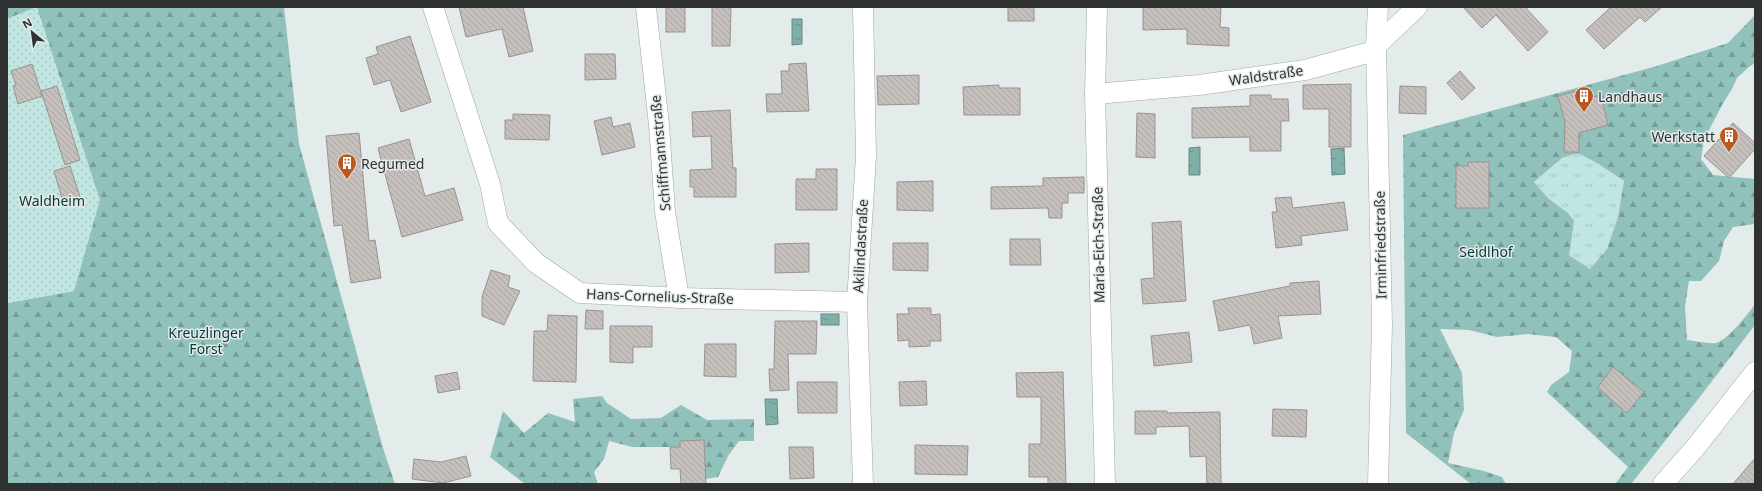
<svg xmlns="http://www.w3.org/2000/svg" width="1762" height="491" viewBox="0 0 1762 491" font-family="'Noto Sans',sans-serif">
<defs>
<pattern id="grass-tufts" width="24" height="20" patternUnits="userSpaceOnUse"><rect width="24" height="20" fill="#c1e5e0"/><path d="M3 7l-1-3M5 7V3M7 7l1-3M15 17l-1-3M17 17v-4M19 17l1-3" fill="none" stroke="#a6c5c1"/></pattern>
<pattern id="forest-firs" width="22" height="20" patternUnits="userSpaceOnUse"><rect width="22" height="20" fill="#90c1ba"/><path d="M5 1l3.5 6h-7zM16 11l3.5 6h-7z" fill="#769d98"/></pattern>
<pattern id="park-dots" width="8" height="8" patternUnits="userSpaceOnUse"><rect width="8" height="8" fill="#c1e5e0"/><path d="M2 2h.1M6 6h.1" fill="none" stroke="#a6c5c1" stroke-width="1.8" stroke-linecap="round"/></pattern>
<pattern id="water-ripples" width="26" height="14" patternUnits="userSpaceOnUse"><rect width="26" height="14" fill="#7fafa9"/><path d="M2 4q2-2 4 0t4 0M15 11q2-2 4 0t4 0" fill="none" stroke="#688f8a"/></pattern>
<pattern id="building-back-hatch" width="6" height="6" patternUnits="userSpaceOnUse"><rect width="6" height="6" fill="#c6c0bc"/><path d="M-1 5l2 2M0 0l6 6M5-1l2 2" fill="none" stroke="#aaa5a2"/></pattern>
</defs>
<rect width="100%" height="100%" fill="#e4eceb"/>
<path fill="url(#grass-tufts)" d="M1578 153 1597 163 1624 181 1618 217 1607 249 1590 269 1569 255 1568 213 1549 199 1534 182 1562 158Z"/>
<g fill="url(#forest-firs)" fill-rule="evenodd">
<path d="M7 7H284L299 144 383 448 395 484H7V303L74 291 37 7 7 19Z"/>
<path d="M1755 15V63L1749 67 1737 78 1732 89 1722 105 1704 140 1701 159 1713 175 1755 179V224L1733 227 1724 241 1719 261 1701 281H1689L1685 306 1687 340C1696 341 1707 344 1716 343 1728 340 1748 314 1755 304V325L1699 398 1631 484H1615L1628 467 1547 392 1551 385 1569 372 1572 351 1556 337 1528 334 1497 337 1469 330 1440 329 1462 373 1464 410 1454 433 1448 463 1484 471 1502 477 1506 484H1471L1406 433 1403 135 1657 66 1728 43ZM1578 153 1597 163 1624 181 1618 217 1607 249 1590 269 1569 255 1574 221 1568 213 1549 199 1534 182 1562 158Z"/>
<path d="M602 396 607 403 631 419 661 418 681 405 707 420 754 419V441H739L728 456 718 477 705 479 703 440 680 441V447H632L609 441 604 459 594 472 598 484H525L490 457 503 411 524 433 548 413 575 422 573 399Z"/>
</g>
<path fill="url(#park-dots)" d="M37 7 100 200 74 291 7 303V19Z"/>
<g fill="url(#water-ripples)" stroke="#678a85">
<path d="M792 19H802V44L792 45Z"/>
<path d="M1200 147V175H1189V148Z"/>
<path d="M1344 148 1345 174 1332 175 1331 149Z"/>
<rect x="821" y="314" width="18" height="11"/>
<path d="M765 399H777L778 424 766 425Z"/>
</g>
<g fill="url(#building-back-hatch)" stroke="#99928f">
<path d="M459 7H523L533 51 509 57 502 29 466 37Z"/>
<rect x="666" y="7" width="19" height="25"/>
<path d="M712 7H731L730 46H712Z"/>
<rect x="1008" y="7" width="26" height="14"/>
<path d="M1143 7H1221L1220 27 1229 28V46L1187 44V29L1143 30Z"/>
<path d="M1463 7H1525L1548 32 1528 51 1496 15 1482 28Z"/>
<path d="M1611 7H1662L1645 22 1640 17 1604 49 1586 30Z"/>
<path d="M410 36 431 102 401 112 390 80 374 85 366 58 378 54 376 47Z"/>
<path d="M585 54H615L616 79 585 80Z"/>
<path d="M806 63 809 111 767 112 766 94H782L781 71H789V64Z"/>
<path d="M32 64 42 96 18 104 13 86 16 85 11 71Z"/>
<path d="M1460 71 1475 88 1462 100 1447 83Z"/>
<path d="M919 75V104L878 105 877 76Z"/>
<path d="M1351 84V147H1329V109H1303V85Z"/>
<path d="M999 85V88H1020V115H964L963 87Z"/>
<path d="M57 86 80 160 65 165 41 91Z"/>
<path d="M1400 86 1426 87V114L1399 113Z"/>
<path d="M1576 91 1578 101 1601 95 1608 125 1579 133V152H1564L1565 122 1558 96Z"/>
<path d="M1250 95H1271V99H1288L1289 121H1281V151H1250V137L1192 138V108L1250 106Z"/>
<path d="M730 110 733 168H736V197H694V187H690V170L712 169 711 136 693 137 692 112Z"/>
<path d="M1137 113 1155 114V158L1136 157Z"/>
<path d="M513 114 550 115 549 140 505 139V120H513Z"/>
<path d="M611 117 613 127 630 123 635 147 602 155 594 121Z"/>
<path d="M1733 123 1755 143V149L1729 178 1704 156Z"/>
<path d="M359 133 369 241 375 240 381 278 351 283 342 225 334 226 326 136Z"/>
<path d="M409 139 425 196 454 188 463 220 402 237 378 148Z"/>
<path d="M1468 162H1489V208H1456V166H1468Z"/>
<path d="M70 166 81 200 64 205 54 171Z"/>
<path d="M816 169H837V210H796V179H816Z"/>
<path d="M1084 177V193H1068V203H1062V218H1049L1048 208 991 209V187L1043 186V178Z"/>
<path d="M933 181V211L897 210V182Z"/>
<path d="M1291 197 1293 208 1344 202 1348 230 1301 236 1302 245 1276 248 1272 212H1277L1275 198Z"/>
<path d="M1181 221 1186 301 1143 304 1141 279 1154 278 1152 223Z"/>
<path d="M1010 239H1040L1041 265H1010Z"/>
<path d="M809 243V272L775 273V244Z"/>
<path d="M893 243H928V271L893 270Z"/>
<path d="M491 270 510 276 508 287 520 291 504 325 482 316V297Z"/>
<path d="M1319 281 1321 314 1278 316 1282 338 1254 344 1250 325 1219 331 1213 301 1290 286V283Z"/>
<path d="M908 308H931V315L940 314 941 341H930V346L909 347V340L898 341 897 314H909Z"/>
<path d="M586 310 603 311V329H585Z"/>
<path d="M548 315 577 316 576 382 533 381 534 331H547Z"/>
<path d="M775 321H817L816 354H788L789 390 770 391 769 369H774Z"/>
<path d="M610 326H652V347H633V363L610 362Z"/>
<path d="M1189 332 1192 362 1154 366 1151 336Z"/>
<path d="M705 344H736V377L704 376Z"/>
<path d="M1613 367 1644 392 1627 413 1597 388Z"/>
<path d="M457 372 460 389 438 393 435 376Z"/>
<path d="M1063 372 1066 484H1048V477H1029V444H1041V397H1017L1016 373Z"/>
<path d="M926 381 927 405 900 406 899 382Z"/>
<path d="M797 382H837V413H798Z"/>
<path d="M1273 409 1307 410 1306 437 1272 436Z"/>
<path d="M1135 411H1167V413L1220 412 1221 484H1207L1206 456 1190 457 1189 426 1156 427V434H1135Z"/>
<path d="M704 440 706 484H681L680 469H671L670 447H680V441Z"/>
<path d="M915 445 968 446 967 475 915 474Z"/>
<path d="M789 447H813L814 478 790 479Z"/>
<path d="M466 456 471 476 443 483 412 479 414 459 441 462Z"/>
<path d="M1755 458V484H1733Z"/>
</g>
<g fill="none" stroke-linecap="round" stroke-linejoin="round">
<g stroke="#9fa6a5" stroke-width="21">
<g id="minor">
<path d="M433 7 490 184 498 223 536 263 580 293 681 298 857 302"/>
<path d="M646 7 659 125 665 212 678 292 681 298"/>
<path d="M1097 7 1095 94 1105 484"/>
<path d="M1095 94 1199 85 1305 70 1371 52 1376 46 1417 7"/>
<path d="M863 484 857 302 866 156 863 7"/>
<path d="M1378 484 1382 325 1376 46 1378 7"/>
<path d="M1663 484 1695 448 1755 372"/>
</g>
</g>
<use href="#minor" stroke="#fff" stroke-width="20"/>
</g>
<defs>
<g id="building-pin" transform="scale(1)"><path d="M0 17L-7.5 6A9.5 9.5 0 1 1 7.5 6Z" fill="#bb5720" stroke="#e4eceb"/><path d="M-4-6H4V6H1V3H-1V6H-4ZM-2.5-4.3h1.7v1.8h-1.7ZM.8-4.3h1.7v1.8H.8ZM-2.5-1h1.7V.8h-1.7ZM.8-1h1.7V.8H.8Z" fill="#fff"/></g>
</defs>
<g fill-rule="evenodd">
<use href="#building-pin" x="1584" y="96"/>
<use href="#building-pin" x="1729" y="136"/>
<use href="#building-pin" x="347" y="163"/>
</g>
<g text-anchor="middle" dominant-baseline="central" stroke-width="3" stroke-linejoin="round" paint-order="stroke">
<g font-size="14" fill="#2f3231" stroke="#e4eceb">
<text transform="translate(1266 75) rotate(-8)">Waldstraße</text>
<text transform="translate(660 153) rotate(-95)">Schiffmannstraße</text>
<text transform="translate(1098 245) rotate(-91)">Maria-Eich-Straße</text>
<text transform="translate(1380 245) rotate(-91)">Irminfriedstraße</text>
<text transform="translate(860 246) rotate(-87)">Akilindastraße</text>
<text transform="translate(660 296) rotate(2)">Hans-Cornelius-Straße</text>
</g>
<g font-size="14" fill="#2f3231" stroke="#e4eceb" text-anchor="start">
<text x="1598" y="96">Landhaus</text>
<text x="1715" y="136" text-anchor="end">Werkstatt</text>
<text x="361" y="163">Regumed</text>
</g>
<g font-size="14" fill="#073733" stroke="#e4eceb">
<text x="52" y="200">Waldheim</text>
<text x="1486" y="251">Seidlhof</text>
<text x="206" y="332">Kreuzlinger<tspan x="206" dy="16">Forst</tspan></text>
</g>
</g>
<rect width="1762" height="491" fill="none" stroke="#2f3231" stroke-width="16"/>
<g transform="translate(32 32) rotate(331)" stroke="#e4eceb" stroke-width="3" paint-order="stroke">
<path d="M0-3L7 15L0 10L-7 15Z" fill="#2f3231"/>
<text y="-6" font-size="11" font-weight="bold" text-anchor="middle" fill="#2f3231">N</text>
</g>
</svg>
